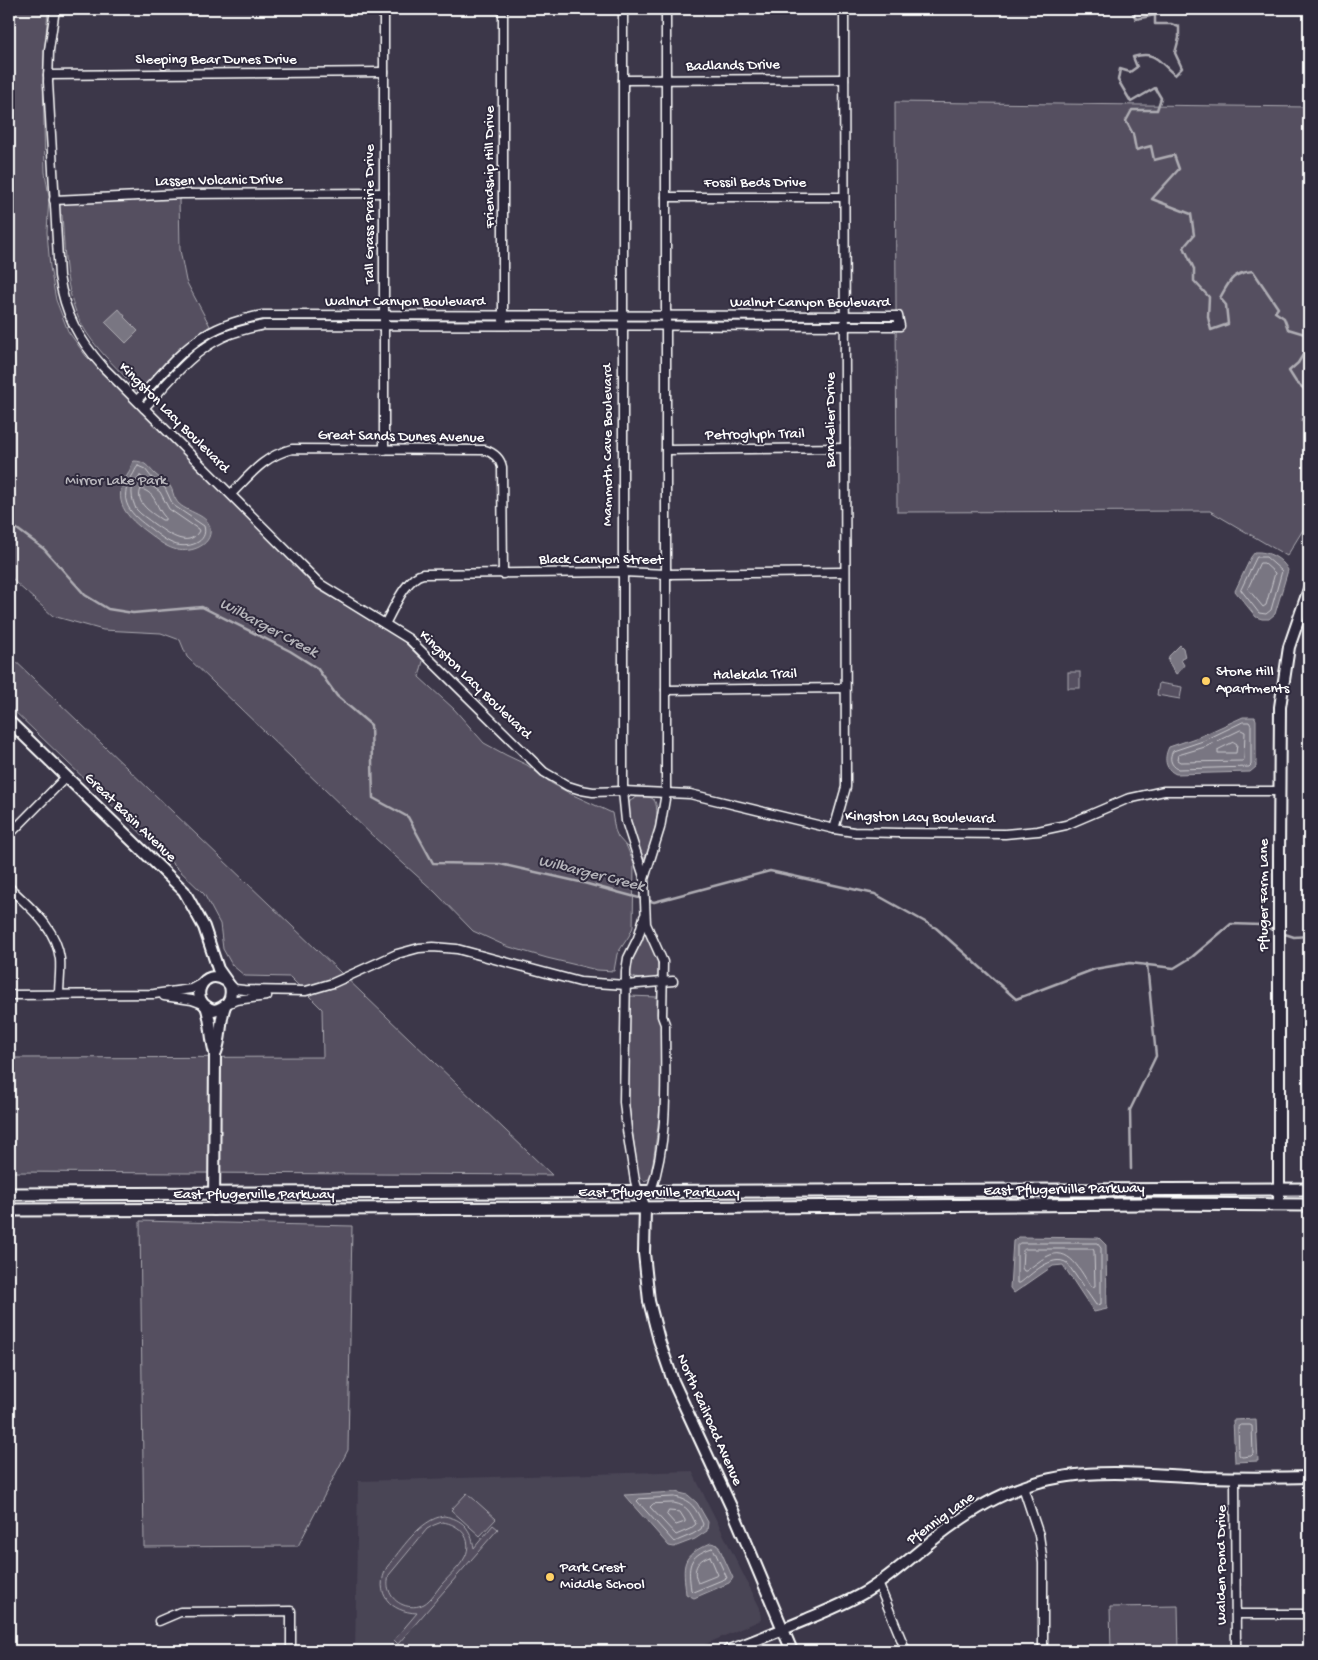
<svg xmlns="http://www.w3.org/2000/svg" width="1318" height="1660" viewBox="0 0 1318 1660" font-family="'Gochi Hand',sans-serif">
<rect width="100%" height="100%" fill="#3c3749"/>
<filter id="ink" filterUnits="userSpaceOnUse"><feTurbulence type="fractalNoise" baseFrequency=".02" numOctaves="2"/><feDisplacementMap in="SourceGraphic" scale="10" xChannelSelector="R" yChannelSelector="G"/><feConvolveMatrix kernelMatrix="1 2 1 2 8 2 1 2 1" color-interpolation-filters="sRGB"/></filter>
<g filter="url(#ink)">
<path fill="#494455" d="M692 1471 760 1608 761 1620 690 1651H355L358 1481Z"/>
<g fill="#555060" stroke="#aaa8b0" fill-rule="evenodd">
<path d="M9 9H48L43 74 45 172 49 197 47 232 50 267 56 300 68 331 86 356 153 420 208 479 224 493 317 589 396 634 423 661 419 677 454 709 484 743 506 755 527 765 551 783 571 794 612 813 615 830 618 837 627 847 634 864 633 927 629 936 617 954 614 971 597 970 547 958 506 946 473 931 435 892 375 838 187 657 180 640 161 633 103 630 53 616 16 583 9 574Z"/>
<path d="M895 102 1309 107V520L1287 556 1210 511 897 512Z"/>
<path d="M179 198 180 250 186 281 210 326 186 343 139 390H133L128 384 130 382C113 364 94 347 82 325 64 292 65 251 62 215L59 214V204Z"/>
<path d="M9 655 552 1175 9 1172V1058L323 1057 322 1009 290 977 245 976 232 965 223 949 220 924 204 894 9 706Z"/>
<rect x="1068" y="672" width="12" height="16"/>
<path d="M1159 683 1182 687 1180 699 1157 695Z"/>
<path d="M637 797C642 797 649 796 653 799 663 807 651 850 644 859 637 849 625 813 630 801Z"/>
<path d="M645 933 657 957 659 976C652 980 636 981 630 975L631 960Z"/>
<path d="M629 996 657 997V1014L661 1024C665 1074 659 1125 651 1175L650 1178 645 1181 638 1176 629 1105Z"/>
<path d="M140 1221 352 1226 348 1450 298 1546 144 1547Z"/>
<path d="M467 1493 496 1519 480 1536 451 1510Z"/>
<path d="M444 1516C463 1519 471 1529 474 1548L493 1525 498 1529 398 1644 394 1640 417 1613C391 1612 373 1594 387 1567 401 1550 420 1519 444 1516ZM442 1522C460 1524 474 1539 465 1557 460 1567 449 1576 442 1584 437 1590 431 1600 424 1604 411 1611 393 1604 389 1590 387 1585 388 1580 389 1575L427 1529 434 1525Z"/>
<path d="M1178 1606 1179 1651H1111L1110 1607Z"/>
</g>
<g fill="#797682" stroke="#afadb4">
<path d="M119 309 125 316 124 317 138 331 126 343 105 322Z"/>
<path d="M134 461C145 461 148 467 155 474 160 479 166 481 170 486 173 490 173 496 176 500 182 512 208 513 210 528 213 547 187 554 174 549 164 546 156 539 148 533 127 518 110 500 128 474 131 470 130 465 134 461Z"/>
<path d="M1255 552C1268 551 1282 558 1288 570L1275 614 1269 619H1262L1256 617 1235 591 1251 557Z"/>
<path d="M1180 645 1183 648 1185 657H1183L1181 660 1184 665 1180 671 1176 674 1168 661 1169 656Z"/>
<path d="M1243 717H1255L1256 720V767L1250 772 1176 774C1164 769 1164 757 1169 747L1201 736Z"/>
<path d="M1019 1237 1099 1238 1106 1245 1107 1309 1094 1312 1063 1265 1053 1266 1014 1293 1010 1288 1013 1241Z"/>
<path d="M1256 1419 1258 1461 1235 1462 1233 1420Z"/>
<path d="M675 1492 688 1495 697 1503 708 1522 707 1531 695 1539 674 1547 669 1546 624 1495Z"/>
<path d="M711 1543 718 1545 733 1578 729 1583 694 1598 686 1594C683 1564 680 1556 711 1543Z"/>
</g>
<g fill="none" stroke-linecap="round" stroke-linejoin="round">
<g stroke="#c9c8cd" stroke-width="1">
<path d="M138 466 145 469 152 478 165 488 173 505 204 526C209 543 187 549 174 544 166 541 158 535 151 529 130 514 117 501 132 476 135 472 135 469 138 466Z"/>
<path d="M140 476 142 477 148 483 160 492 169 509 198 529 199 531C188 550 166 532 154 524 148 519 141 515 136 509 134 504 132 499 132 494 131 487 136 481 140 476Z"/>
<path d="M141 489C157 493 155 507 165 517V520H162C152 513 134 503 141 489Z"/>
<path d="M1257 557H1266L1282 571 1271 610 1266 614 1259 613 1241 590Z"/>
<path d="M1260 563H1264L1275 573 1266 605 1263 607 1248 589Z"/>
<path d="M1243 722H1249L1251 725V765L1249 767 1178 769C1170 765 1169 757 1173 751L1203 741Z"/>
<path d="M1241 730 1245 732 1244 759 1243 761 1180 762 1177 760 1178 755 1205 747Z"/>
<path d="M1234 742 1237 744 1236 753H1218V750Z"/>
<path d="M1020 1243H1097L1101 1248V1304L1096 1305 1067 1263C1052 1253 1031 1275 1020 1283H1017V1246Z"/>
<path d="M1025 1249H1093L1094 1251 1095 1286 1091 1287C1081 1272 1069 1244 1046 1257 1039 1261 1033 1266 1026 1271H1024L1022 1268 1023 1251Z"/>
<path d="M1241 1425H1250L1252 1426 1253 1454 1251 1456 1242 1457 1239 1455 1238 1427Z"/>
<path d="M675 1497C692 1500 696 1509 703 1524L701 1529 693 1534 674 1542 637 1501 639 1499Z"/>
<path d="M674 1503C688 1506 690 1512 696 1524L690 1529 676 1535 650 1507 653 1504Z"/>
<path d="M669 1511 680 1512 685 1520V1522L676 1525 667 1515Z"/>
<path d="M712 1548 714 1550 727 1578 693 1592 691 1590C688 1567 687 1556 712 1548Z"/>
<path d="M710 1556 718 1575 698 1583C692 1571 696 1560 710 1556Z"/>
</g>
<g stroke="#afadb4" stroke-width="2.5">
<path d="M1131 9 1136 19 1155 15V24H1171L1179 27V38L1175 53 1182 68 1175 75C1159 63 1157 50 1133 57L1137 67 1130 72 1120 69 1118 80 1131 102 1155 88 1161 98 1157 110H1132L1126 121 1133 134 1136 150 1151 146 1154 160 1174 155 1179 169 1152 199 1191 214 1194 235 1184 247 1194 269V281L1209 297 1208 317 1211 330 1228 324 1226 305 1220 298C1230 280 1232 273 1253 271L1278 308 1275 312 1284 318 1288 329 1308 335 1309 343"/>
<path d="M1309 345 1298 363 1289 371 1296 382 1309 393"/>
<path d="M1309 415 1302 419 1309 429"/>
<path d="M9 527 17 529 44 549 85 595 108 609 133 613 202 607 290 651 317 668 337 696 371 725 373 798 408 817 433 863 500 864 580 882 654 902 770 871 875 894 936 928 1016 999 1095 969 1130 963 1174 968 1192 957 1231 924 1261 925 1276 931"/>
<path d="M1282 933 1294 937 1309 936"/>
<path d="M1131 1169 1130 1110 1156 1056 1147 964"/>
</g>
<g stroke="#fff" stroke-width="11">
<g id="minor">
<path d="M55 9 49 50 48 82 59 276C65 314 78 339 104 368L320 584 409 639 544 772 568 786 581 790 593 792 623 791 690 794 834 829 854 832 898 833 1005 834 1038 831 1066 825 1127 799 1164 791H1280"/>
<path d="M623 9V791L626 821 644 877"/>
<path d="M48 75 384 72"/>
<path d="M623 80 844 79"/>
<path d="M666 197H844"/>
<path d="M54 200 182 194 384 193"/>
<path d="M503 320V9"/>
<path d="M137 400C158 379 179 351 204 336 223 324 243 319 263 315L898 316 900 326 264 325C250 328 236 331 223 337 191 352 168 383 144 408"/>
<path d="M384 450V9"/>
<path d="M666 450 845 448"/>
<path d="M231 494C250 475 264 456 292 449L485 450C494 453 500 458 502 467L503 574"/>
<path d="M385 624C393 610 406 577 423 574L623 572 666 574 845 572"/>
<path d="M666 690 845 688"/>
<path d="M834 829 846 787 844 9"/>
<path d="M9 835 66 777"/>
<path d="M9 887C30 908 56 927 60 959 61 971 59 983 59 995"/>
<path d="M228 983 235 989 244 990 306 991 333 983 397 954 419 948 433 947 457 949 580 982 626 985 673 981"/>
<path d="M9 995 154 994 191 989 202 983"/>
<path d="M164 996 192 1000 203 1004"/>
<path d="M227 1004 236 1000 267 996"/>
<path d="M638 1191 635 1181 627 1130 624 1102 626 971 628 958 638 938 644 917"/>
<path d="M651 1191C669 1138 665 1079 665 1024L662 1016 663 962 646 924 644 879 660 828 666 793V9"/>
<path d="M1235 1478 1236 1651"/>
<path d="M1023 1487 1039 1535 1043 1563V1651"/>
<path d="M878 1583 906 1651"/>
<path d="M1236 1614H1308"/>
<path d="M159 1621 180 1612 291 1611V1651"/>
</g>
</g>
<g stroke="#fff" stroke-width="14">
<g id="tertiary">
<path d="M9 721 184 891 204 927 218 969 230 986C233 999 227 1007 214 1010 185 1001 204 965 226 981"/>
<path d="M206 1006C212 1022 210 1038 215 1053L214 1210"/>
<path d="M216 1052C222 1037 219 1022 225 1006"/>
<path d="M638 1191 645 1208 644 1253 649 1301 659 1340 673 1381 734 1513 792 1651"/>
<path d="M1279 1205V858L1280 707 1289 647 1309 589"/>
<path d="M728 1651C754 1641 779 1631 805 1620 826 1611 847 1603 867 1591 896 1573 920 1549 947 1529 970 1512 996 1496 1023 1487 1080 1466 1145 1474 1203 1477 1239 1478 1274 1478 1309 1477"/>
</g>
</g>
<g stroke="#fff" stroke-width="15">
<g id="secondary">
<path d="M9 1194 1309 1189"/>
<path d="M9 1210 628 1208 1144 1204 1309 1205"/>
</g>
</g>
<use href="#minor" stroke="#2f2a3d" stroke-width="8"/>
<use href="#tertiary" stroke="#2f2a3d" stroke-width="10"/>
<use href="#secondary" stroke="#2f2a3d" stroke-width="11"/>
</g>
</g>
<g fill="#ffd166" stroke="#2f2a3d" stroke-width="2">
<circle cx="1206" cy="681" r="5"/>
<circle cx="550" cy="1577" r="5"/>
</g>
<g text-anchor="middle" dominant-baseline="central" stroke-width="4" stroke-linejoin="round" paint-order="stroke">
<g font-size="15" fill="#fff" stroke="#2f2a3d">
<text x="216" y="60">Sleeping Bear Dunes Drive</text>
<text transform="translate(733 66) rotate(-1)">Badlands Drive</text>
<text transform="translate(490 167) rotate(-90)">Friendship Hill Drive</text>
<text transform="translate(219 181) rotate(-1)">Lassen Volcanic Drive</text>
<text x="755" y="183">Fossil Beds Drive</text>
<text transform="translate(370 214) rotate(-90)">Tall Grass Prairie Drive</text>
<text x="405" y="302">Walnut Canyon Boulevard</text>
<text x="810" y="303">Walnut Canyon Boulevard</text>
<text transform="translate(174 418) rotate(45)">Kingston Lacy Boulevard</text>
<text transform="translate(831 420) rotate(-90)">Bandelier Drive</text>
<text transform="translate(755 435) rotate(-1)">Petroglyph Trail</text>
<text transform="translate(401 437) rotate(1)">Great Sands Dunes Avenue</text>
<text transform="translate(608 445) rotate(-90)">Mammoth Cave Boulevard</text>
<text x="601" y="560">Black Canyon Street</text>
<text transform="translate(755 675) rotate(-1)">Halekala Trail</text>
<text transform="translate(475 685) rotate(44)">Kingston Lacy Boulevard</text>
<text transform="translate(130 818) rotate(44)">Great Basin Avenue</text>
<text transform="translate(920 818) rotate(1)">Kingston Lacy Boulevard</text>
<text transform="translate(1264 895) rotate(-90)">Pfluger Farm Lane</text>
<text transform="translate(1064 1190) rotate(-1)">East Pflugerville Parkway</text>
<text x="659" y="1193">East Pflugerville Parkway</text>
<text x="254" y="1195">East Pflugerville Parkway</text>
<text transform="translate(709 1420) rotate(66)">North Railroad Avenue</text>
<text transform="translate(941 1519) rotate(-36)">Pfennig Lane</text>
<text transform="translate(1222 1565) rotate(-90)">Walden Pond Drive</text>
</g>
<g font-size="15" fill="#bbb9bf" stroke="#2f2a3d">
<text x="116" y="481">Mirror Lake Park</text>
</g>
<g font-size="15" fill="#fff" stroke="#2f2a3d" text-anchor="start">
<text x="1216" y="672">Stone Hill<tspan x="1216" dy="17">Apartments</tspan></text>
<text x="560" y="1568">Park Crest<tspan x="560" dy="17">Middle School</tspan></text>
</g>
<g font-size="16" font-style="italic" fill="#b5b4ba" stroke="#2f2a3d">
<text transform="translate(268 629) rotate(28)">Wilbarger Creek</text>
<text transform="translate(591 875) rotate(14)">Wilbarger Creek</text>
</g>
</g>
<rect width="1318" height="1660" fill="none" stroke="#2f2a3d" stroke-width="30"/>
<rect x="15" y="15" width="1288" height="1630" fill="none" stroke="#fff" stroke-width="2" filter="url(#ink)"/>
</svg>
